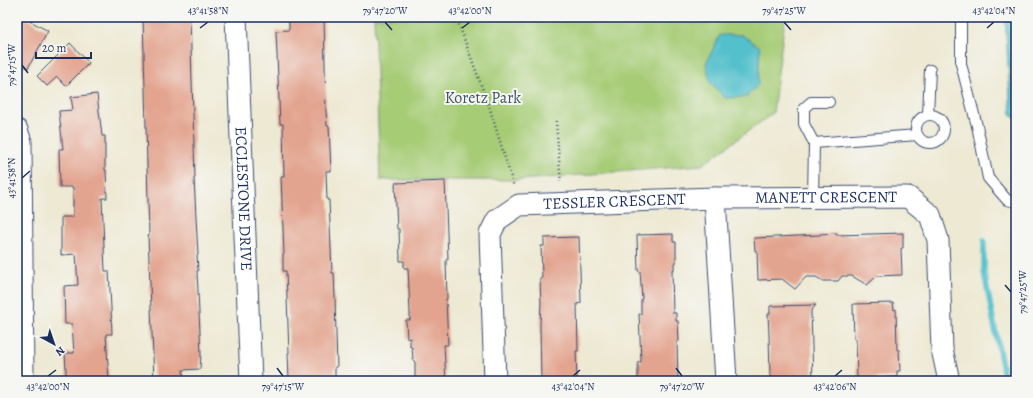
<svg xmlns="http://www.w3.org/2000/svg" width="1033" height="398" viewBox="0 0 1033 398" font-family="Alegreya,serif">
<rect width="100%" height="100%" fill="#f6f6f2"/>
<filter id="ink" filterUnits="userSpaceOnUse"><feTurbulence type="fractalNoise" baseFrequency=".025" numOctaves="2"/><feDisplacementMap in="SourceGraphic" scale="8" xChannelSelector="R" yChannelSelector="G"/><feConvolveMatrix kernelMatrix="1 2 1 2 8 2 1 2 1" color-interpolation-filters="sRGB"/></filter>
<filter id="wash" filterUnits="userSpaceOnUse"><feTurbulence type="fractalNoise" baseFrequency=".012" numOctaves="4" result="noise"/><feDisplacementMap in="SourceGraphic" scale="16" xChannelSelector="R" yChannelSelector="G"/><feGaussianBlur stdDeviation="0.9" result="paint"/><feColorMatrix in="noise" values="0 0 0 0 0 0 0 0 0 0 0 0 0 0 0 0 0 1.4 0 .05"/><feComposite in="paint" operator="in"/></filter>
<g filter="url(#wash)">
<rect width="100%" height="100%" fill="#ede9d3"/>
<path fill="#a6cc76" stroke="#607e6a" d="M374 17H785L773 113 702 165 519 180H380Z"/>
<g fill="#53c0cc" stroke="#377895">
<path d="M1005 17H1016V119L1011 115Z"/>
<path d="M720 35H742L760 47 758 85 746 97 725 98 710 82 706 63Z"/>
</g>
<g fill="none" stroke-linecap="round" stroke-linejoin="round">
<path stroke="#53c0cc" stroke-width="5.5" d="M984 241V272L1005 381"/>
</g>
<g id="blocks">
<g fill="#e3a48f">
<path d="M23 17 48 31 28 68 17 62V30Z"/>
<path d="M143 17H190L195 178H194L198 255H197L198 271H197L201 354 200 369 183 370 184 379 154 380 148 236H149Z"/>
<path d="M289 17H324L326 112 327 126H329L331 171H326L327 200H329L332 273H334L335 298 337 367H335V381H289L288 353H289L286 271H283V254H284L281 177H284L283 124H280L276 31 289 30Z"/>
<path d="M70 43 89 63 66 86 57 77 47 86 37 76Z"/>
<path d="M97 94 102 136H105V170H106L107 198H102L105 271H109L111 308 112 334H106L109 381H66V370L65 353H74L72 324H65L64 286 78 285 76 254 61 255V217H73V187H60L59 149H63L59 111 73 110 71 97Z"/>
<path d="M445 181 448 259 446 260 447 299H446L448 345H444L446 381H415V362L413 360 412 347H410V338L407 339 406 320H410V312L408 268H404V261H400L399 229H397L395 183Z"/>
<path d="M837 233V235L903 233V248H901L902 275 877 276 867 285 852 276H842L838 281H823L816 277H806L795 289 782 279 758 280 757 251H755L754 238 820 235V234Z"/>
<path d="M673 234V242H676V263H674V270H672L673 313H676V321H678L679 341H677L678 381H638V362H641L639 314H641V300L642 298 640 271H638L637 235Z"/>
<path d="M579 237 581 303 577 304 578 351H576L577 381H541L540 325 541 303 540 278H542L541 246H544V238Z"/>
<path d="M893 303 894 310 896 309 897 350H899L900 371H897V377L857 379 856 339H854L853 304Z"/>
<path d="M816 305 811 311 813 381H772V376H770L769 335 768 314H770V306Z"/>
</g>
</g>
</g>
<g filter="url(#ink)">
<use href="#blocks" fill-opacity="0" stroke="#3a4b70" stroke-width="1"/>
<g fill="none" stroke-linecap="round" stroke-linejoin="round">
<g stroke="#3a4b70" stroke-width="12">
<g id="lane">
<path d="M961 17V64L977 126 988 178 1007 200 1016 202"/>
<path d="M928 115 930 70"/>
<circle cx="930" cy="129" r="14"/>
<path d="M814 143 917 135"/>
<path d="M813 197 814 143 804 124V108L811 102H829"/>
</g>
</g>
<g stroke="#3a4b70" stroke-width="23">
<g id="street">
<path id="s1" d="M236 17 251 381"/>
<path d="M17 130 21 142 23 381"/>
<path id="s2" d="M715 198 908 197 930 215 938 240 942 349 949 381"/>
<path id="s3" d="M495 381 490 234 497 220 519 205 715 198 726 381"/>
</g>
</g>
<g stroke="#3a4b70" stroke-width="2.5" stroke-dasharray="1 3" stroke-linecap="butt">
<path d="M456 17 489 106 514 187"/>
<path d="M556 121 561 184"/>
</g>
<use href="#lane" stroke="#fff" stroke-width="10"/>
<use href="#street" stroke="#fff" stroke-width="21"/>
</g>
</g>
<path fill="none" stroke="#1b2f5e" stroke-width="1.5" d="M385 22 392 30M784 22 791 30M200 28 208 22M462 28 470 22M987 28 994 22M22 65 28 73M22 178 30 171M1005 285 1011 292M277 368 283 376M676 368 682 376M48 376 56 370M573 376 580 370M835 376 842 370"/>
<g text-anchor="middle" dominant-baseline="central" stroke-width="4" stroke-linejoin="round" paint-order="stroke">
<g font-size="16" fill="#3e5664" stroke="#f6f6f2">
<text x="483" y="98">Koretz Park</text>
</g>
<g font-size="16" fill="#1b2f5e" stroke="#f6f6f2">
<text stroke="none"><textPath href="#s2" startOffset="111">MANETT CRESCENT</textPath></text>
<text stroke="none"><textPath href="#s1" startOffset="182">ECCLESTONE DRIVE</textPath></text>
<text stroke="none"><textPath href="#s3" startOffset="285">TESSLER CRESCENT</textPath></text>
</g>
</g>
<rect width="1033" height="398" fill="none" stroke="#f6f6f2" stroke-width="44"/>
<g transform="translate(54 344) rotate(140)" stroke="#f6f6f2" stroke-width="3" paint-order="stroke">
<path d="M0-3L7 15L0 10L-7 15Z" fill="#1b2f5e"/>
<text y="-6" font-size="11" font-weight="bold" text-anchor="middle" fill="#1b2f5e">N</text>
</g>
<path d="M36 52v6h55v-6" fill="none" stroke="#1b2f5e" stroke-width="2"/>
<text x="42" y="52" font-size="12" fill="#1b2f5e" stroke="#f6f6f2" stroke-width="3" paint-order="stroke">20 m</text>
<rect x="22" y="22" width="989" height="354" fill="none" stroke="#1b2f5e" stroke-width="1.5"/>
<g font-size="10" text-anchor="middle" fill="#1b2f5e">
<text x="208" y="14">43°41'58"N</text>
<text x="385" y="14">79°47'20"W</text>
<text x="470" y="14">43°42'00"N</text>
<text x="784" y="14">79°47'25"W</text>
<text x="994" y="14">43°42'04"N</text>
<text transform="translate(11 65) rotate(-90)" y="4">79°47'15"W</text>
<text transform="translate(11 178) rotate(-90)" y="4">43°41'58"N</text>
<text transform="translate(1022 292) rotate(-90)" y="4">79°47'25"W</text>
<text x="48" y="390">43°42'00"N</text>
<text x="283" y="390">79°47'15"W</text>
<text x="573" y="390">43°42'04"N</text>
<text x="682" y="390">79°47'20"W</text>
<text x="835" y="390">43°42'06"N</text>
</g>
</svg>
